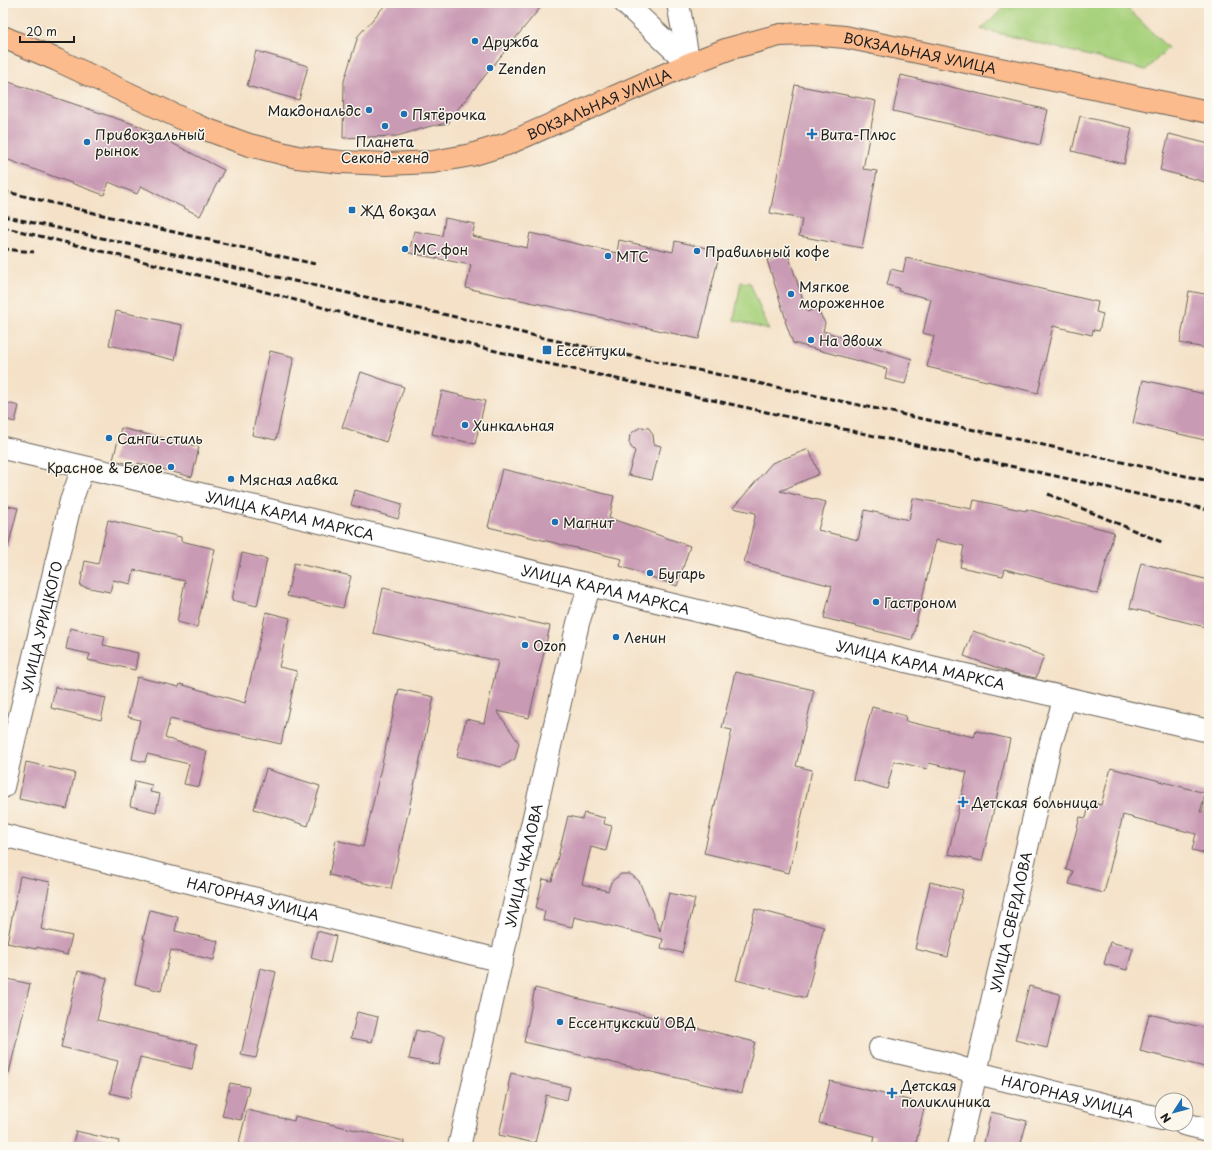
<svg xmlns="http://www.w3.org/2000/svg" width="1212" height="1150" viewBox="0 0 1212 1150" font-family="'Playpen Sans',sans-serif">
<rect width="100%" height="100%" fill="#fbf7ec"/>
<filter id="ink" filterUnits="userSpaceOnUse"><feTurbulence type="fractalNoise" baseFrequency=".025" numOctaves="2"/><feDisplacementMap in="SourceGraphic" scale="8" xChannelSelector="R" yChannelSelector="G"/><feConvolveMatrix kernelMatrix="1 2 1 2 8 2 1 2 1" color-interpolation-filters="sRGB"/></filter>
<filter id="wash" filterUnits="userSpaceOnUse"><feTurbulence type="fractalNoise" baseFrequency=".012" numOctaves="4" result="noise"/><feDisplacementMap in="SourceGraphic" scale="16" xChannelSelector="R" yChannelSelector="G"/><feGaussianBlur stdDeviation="0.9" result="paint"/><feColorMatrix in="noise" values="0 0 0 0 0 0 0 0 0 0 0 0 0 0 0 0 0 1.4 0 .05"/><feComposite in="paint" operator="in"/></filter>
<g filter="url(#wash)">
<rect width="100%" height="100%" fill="#f4e1c7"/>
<g fill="#a7d17c" stroke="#62764c">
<path d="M1008 3H1122L1168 48 1146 70 982 29Z"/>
<path d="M741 282 750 283 769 330 734 320Z"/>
</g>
<g id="blocks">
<g fill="#c99ab4">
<path d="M387 3H544L449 120V123L431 126 397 136 343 138 344 81 358 36Z"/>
<path d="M256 51 308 66 299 100 247 86Z"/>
<path d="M901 75 1048 110 1040 145 893 111Z"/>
<path d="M3 80 139 126 224 170 200 216 141 186 137 194 109 182 104 195 3 158Z"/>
<path d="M795 85 876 101 863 169 877 171 862 248 799 236 802 219 770 213Z"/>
<path d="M1080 116 1132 128 1124 164 1072 151Z"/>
<path d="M1169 134 1209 144V183L1160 170Z"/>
<path d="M445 218 475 224 472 236 527 248 530 233 617 253 619 240 673 252 675 241 720 251 699 339 466 288 471 265 409 253 414 231 442 236Z"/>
<path d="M788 254 807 312 817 308 825 323 823 331 912 359 905 384 885 379 887 369 793 343 785 321 786 320 767 260Z"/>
<path d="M906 258 1098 302 1096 312 1103 314 1099 331 1093 330 1092 335 1053 326 1038 393 927 367 934 336 923 333 931 299 898 291 899 288 887 285 891 269 903 272Z"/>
<path d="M1189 291 1209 295V349L1180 343Z"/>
<path d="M116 311 182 325 175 360 109 345Z"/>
<path d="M270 351 294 357 276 440 252 435Z"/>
<path d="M361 372 404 387 386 442 342 427Z"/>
<path d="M1143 380 1209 395V441L1133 423Z"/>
<path d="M442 391 485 401 475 444 432 434Z"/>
<path d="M3 402 19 406 15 422 3 419Z"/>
<path d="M641 427 649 428 653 435 654 444 661 446 652 480 628 475 635 451 631 447 629 442 630 435 634 431Z"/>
<path d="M121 428 199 447 192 477 138 463V466L113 460Z"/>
<path d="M809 449 819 474 780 491 826 502 818 530 858 540 865 510 909 520 913 498 972 509 974 500 1026 511V509L1114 532 1098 594 1005 569 1003 576 960 567 964 546 936 540 912 640 824 618 832 586 744 563 756 513 733 508 772 463Z"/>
<path d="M502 469 614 496 609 518 690 546 677 586 620 566 622 559 488 527Z"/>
<path d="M355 490 402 504 398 519 351 505Z"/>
<path d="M3 505 18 508 8 547H3Z"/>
<path d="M108 520 181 537V541L215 549 197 627 177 622 185 581 134 570 131 584 113 580 110 592 80 586 85 561 98 564Z"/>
<path d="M242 553 267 559 257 606 232 600Z"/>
<path d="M294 563 351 576 343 608 287 596Z"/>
<path d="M1141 563 1209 580V628L1130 608Z"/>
<path d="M383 588 550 626 529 718 497 711 519 743 515 759 501 767 457 756 466 719 484 723 498 661 373 633Z"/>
<path d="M266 612 290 618 279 667 297 671 281 744 170 719 165 738 207 751 199 787 184 784 189 764 147 754 145 762 132 759 140 720 128 717 137 677 179 687 180 684 245 703Z"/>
<path d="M70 628 105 636 103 645 138 653 135 670 88 660 90 654 66 649Z"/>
<path d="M973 631 1044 656 1036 678 1012 673 964 656Z"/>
<path d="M735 672 814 690 796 766 812 770 789 873 704 853 732 730 722 728Z"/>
<path d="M55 687 106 698 101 720 51 708Z"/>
<path d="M399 689 434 697 391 889 329 875 336 840 363 847Z"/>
<path d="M872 707 906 716 905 721 974 737 976 731 1010 739 982 861 948 854 967 772 929 763 927 769 894 761 887 789 853 779Z"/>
<path d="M26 762 75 773 67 809 19 799Z"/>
<path d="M1111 768 1205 793 1200 812H1202L1204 803 1209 804V854L1192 850 1196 834 1123 815 1104 893 1069 884 1073 871 1066 870 1080 817 1086 818 1090 802 1101 805Z"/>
<path d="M266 769 320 786 308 826 254 809Z"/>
<path d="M135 781 152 785 150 792 160 794 156 812 130 806Z"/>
<path d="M584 813 605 818 604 824 612 826 606 851 591 847 582 884 608 891 611 882 621 874H630L639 881 660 931 669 893 695 899 682 953 661 948 663 939 574 917 572 927 543 920 545 911 536 908 543 879 552 881 568 816 582 819Z"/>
<path d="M20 876 50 882 41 929 72 936 67 955 37 947 36 949 7 943Z"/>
<path d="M930 882 963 890 948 957 915 949Z"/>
<path d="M755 909 824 927 806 998 736 980Z"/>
<path d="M150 910 178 917 175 931 218 941 214 960 171 950 161 991 135 984 145 939H143Z"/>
<path d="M317 931 336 936 330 963 311 958Z"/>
<path d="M1110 942 1133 948 1127 970 1104 964Z"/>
<path d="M260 968 276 972 256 1058 241 1055Z"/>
<path d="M78 971 107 978 97 1020 197 1044 192 1069 140 1057 130 1098 110 1093 118 1061 61 1047Z"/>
<path d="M3 978 30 984 9 1073 3 1072Z"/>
<path d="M1029 986 1060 994 1047 1048 1015 1040Z"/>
<path d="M535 988 755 1042 742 1093 524 1042Z"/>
<path d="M357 1012 378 1017 372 1042 351 1038Z"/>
<path d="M1149 1014 1209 1029V1068L1140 1051Z"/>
<path d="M416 1030 445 1037 439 1065 409 1059Z"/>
<path d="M511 1073 570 1087 567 1100 546 1095 535 1143 499 1135 510 1087 508 1086Z"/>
<path d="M830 1081 925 1104 915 1147H873L875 1136 819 1123Z"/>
<path d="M230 1083 249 1087 241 1120 222 1116Z"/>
<path d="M247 1110 294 1121 295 1116 404 1141 403 1147H238Z"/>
<path d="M991 1112 1027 1121 1020 1147H983Z"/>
<path d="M76 1131 119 1141 118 1147H72Z"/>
</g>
</g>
</g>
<g filter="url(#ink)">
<use href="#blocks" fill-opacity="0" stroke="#686158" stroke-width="1"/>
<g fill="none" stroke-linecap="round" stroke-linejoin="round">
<g stroke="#686158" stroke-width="24">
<g id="minor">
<path d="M625 3 689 64"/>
<path d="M678 3 689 64"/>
<path id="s1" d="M3 448 590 585 931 667 1209 731"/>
<path id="s2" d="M3 787 71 501 83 468"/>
<path id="s3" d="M3 835 502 961"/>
<path id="s4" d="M880 1048 948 1064 977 1073 1162 1119"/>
<path d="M1184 1124 1209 1130"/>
<path id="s5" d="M459 1147 578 623 590 585"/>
<path id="s6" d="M959 1147 1051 742 1065 698"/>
</g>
</g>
<g stroke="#686158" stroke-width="24">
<g id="major">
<path id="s7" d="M3 37 57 60 200 127 249 145 297 157 341 162 387 164 433 162 471 155 507 144 689 64 728 49 780 35 811 34 845 37 1209 112"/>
</g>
</g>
<use href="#minor" stroke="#fff" stroke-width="22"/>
<use href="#major" stroke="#fbbb8d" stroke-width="22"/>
<g stroke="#1c1c1c" stroke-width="3" stroke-dasharray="6 3" stroke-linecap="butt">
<path d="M3 191 165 230 315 264"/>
<path d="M3 216 460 318 548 339 684 367 1209 481"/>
<path d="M3 227 255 289 357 317 545 363 1209 510"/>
<path d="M3 249 34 252"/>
<path d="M1048 494 1164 543"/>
</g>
</g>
</g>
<g fill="#1f6fb2" stroke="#fbf7ec" stroke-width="1.5">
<circle cx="475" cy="41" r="4"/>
<circle cx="490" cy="68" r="4"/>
<circle cx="369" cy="110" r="4"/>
<circle cx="404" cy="114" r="4"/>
<circle cx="385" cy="126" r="4"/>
<path d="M810 128h4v4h4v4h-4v4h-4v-4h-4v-4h4z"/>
<circle cx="87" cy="142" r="4"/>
<rect x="348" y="206" width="8" height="8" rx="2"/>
<circle cx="405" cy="249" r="4"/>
<circle cx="697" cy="251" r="4"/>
<circle cx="608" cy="256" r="4"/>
<circle cx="791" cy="294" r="4"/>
<circle cx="811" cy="340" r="4"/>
<rect x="542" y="345" width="10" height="10" rx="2"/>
<circle cx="465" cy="425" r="4"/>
<circle cx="109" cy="438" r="4"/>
<circle cx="171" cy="467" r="4"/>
<circle cx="231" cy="479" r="4"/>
<circle cx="555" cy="522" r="4"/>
<circle cx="650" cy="573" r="4"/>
<circle cx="876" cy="602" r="4"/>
<circle cx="616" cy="637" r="4"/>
<circle cx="525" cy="645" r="4"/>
<path d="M961 796h4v4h4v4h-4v4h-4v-4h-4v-4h4z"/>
<circle cx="560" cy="1022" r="4"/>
<path d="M890 1087h4v4h4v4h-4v4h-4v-4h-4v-4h4z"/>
</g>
<g text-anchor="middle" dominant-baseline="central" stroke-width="3" stroke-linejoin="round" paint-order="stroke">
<g font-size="14" fill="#1c1c1c" stroke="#fbf7ec" text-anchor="start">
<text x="483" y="41">Дружба</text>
<text x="498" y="68">Zenden</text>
<text x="361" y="110" text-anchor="end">Макдональдс</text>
<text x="412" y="114">Пятёрочка</text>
<text x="95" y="134">Привокзальный<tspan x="95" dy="16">рынок</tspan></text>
<text x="820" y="134">Вита-Плюс</text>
<text x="385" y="141" text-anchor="middle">Планета<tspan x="385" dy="16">Секонд-хенд</tspan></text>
<text x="360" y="210">ЖД вокзал</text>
<text x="413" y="249">МС.фон</text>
<text x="705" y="251">Правильный кофе</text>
<text x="616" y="256">МТС</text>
<text x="799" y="286">Мягкое<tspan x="799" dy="16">мороженное</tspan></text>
<text x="819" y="340">На двоих</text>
<text x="556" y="350">Ессентуки</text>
<text x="473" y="425">Хинкальная</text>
<text x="117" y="438">Санги-стиль</text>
<text x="163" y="467" text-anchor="end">Красное &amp; Белое</text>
<text x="239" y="479">Мясная лавка</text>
<text x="563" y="522">Магнит</text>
<text x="658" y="573">Бугарь</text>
<text x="884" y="602">Гастроном</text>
<text x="624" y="637">Ленин</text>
<text x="533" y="645">Ozon</text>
<text x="972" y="802">Детская больница</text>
<text x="568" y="1022">Ессентукский ОВД</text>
<text x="901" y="1085">Детская<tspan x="901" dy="16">поликлиника</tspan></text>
</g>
<g font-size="14" fill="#1c1c1c" stroke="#fbf7ec">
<text stroke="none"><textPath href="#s7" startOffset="967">ВОКЗАЛЬНАЯ УЛИЦА</textPath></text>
<text stroke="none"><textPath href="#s7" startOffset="631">ВОКЗАЛЬНАЯ УЛИЦА</textPath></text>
<text stroke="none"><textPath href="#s1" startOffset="295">УЛИЦА КАРЛА МАРКСА</textPath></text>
<text stroke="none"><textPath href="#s1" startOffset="619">УЛИЦА КАРЛА МАРКСА</textPath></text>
<text stroke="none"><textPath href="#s2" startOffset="165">УЛИЦА УРИЦКОГО</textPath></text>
<text stroke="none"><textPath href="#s1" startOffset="943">УЛИЦА КАРЛА МАРКСА</textPath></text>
<text stroke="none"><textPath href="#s5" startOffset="289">УЛИЦА ЧКАЛОВА</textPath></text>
<text stroke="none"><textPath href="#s3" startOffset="258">НАГОРНАЯ УЛИЦА</textPath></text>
<text stroke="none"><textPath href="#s6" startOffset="231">УЛИЦА СВЕРДЛОВА</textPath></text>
<text stroke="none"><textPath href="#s4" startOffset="194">НАГОРНАЯ УЛИЦА</textPath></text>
</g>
</g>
<rect width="1212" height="1150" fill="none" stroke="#fbf7ec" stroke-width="16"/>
<g transform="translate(1174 1112) rotate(234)"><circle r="19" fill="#fbf7ec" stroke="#a29f99"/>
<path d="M0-3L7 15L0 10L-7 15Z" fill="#1f6fb2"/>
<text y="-6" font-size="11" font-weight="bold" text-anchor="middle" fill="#1c1c1c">N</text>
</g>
<path d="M20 36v6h54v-6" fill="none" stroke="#1c1c1c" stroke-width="2"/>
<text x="26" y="36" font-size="12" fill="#1c1c1c" stroke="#fbf7ec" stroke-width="3" paint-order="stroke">20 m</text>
</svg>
